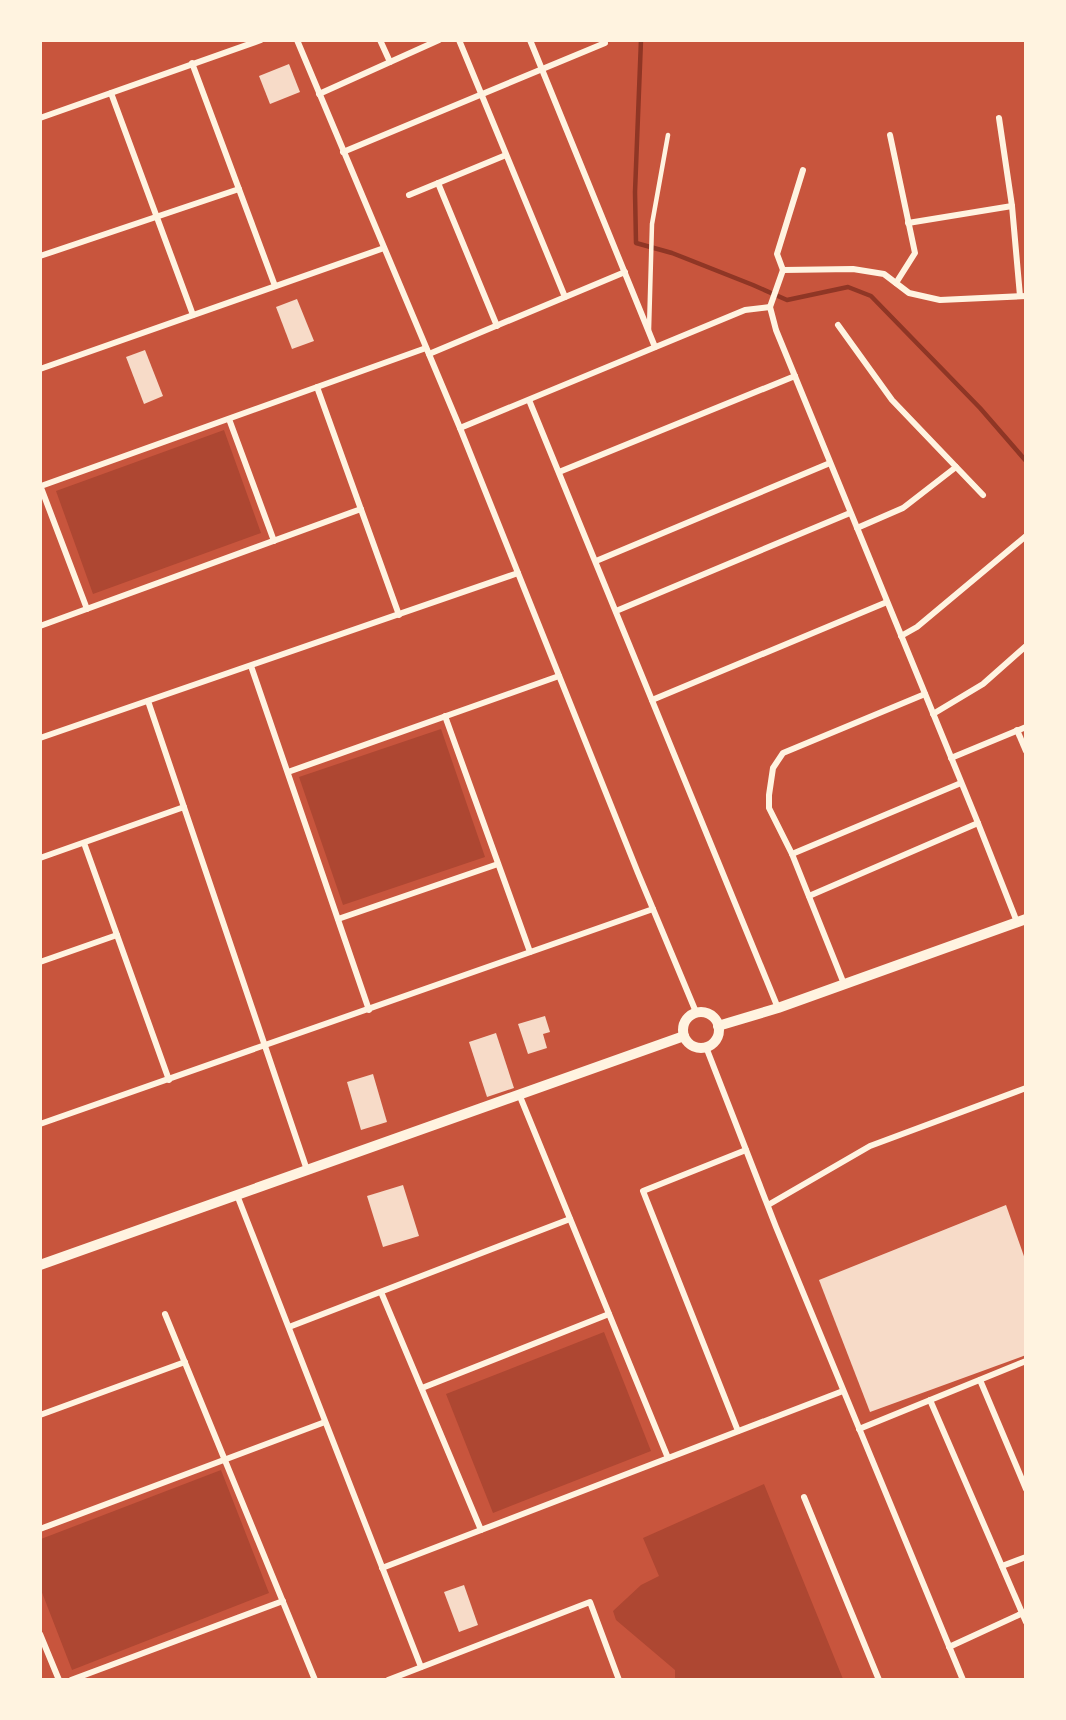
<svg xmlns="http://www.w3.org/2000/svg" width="1066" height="1720" viewBox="0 0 1066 1720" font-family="'Public Sans',sans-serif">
<rect width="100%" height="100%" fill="#c8553d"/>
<g fill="#ae4732">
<path d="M224 430 261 533 93 594 56 491Z"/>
<path d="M441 729 485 857 343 905 299 777Z"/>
<path d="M604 1332 651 1451 493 1513 446 1394Z"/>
<path d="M221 1470 269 1593 72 1670 41 1590V1539Z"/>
<path d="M764 1484 843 1679H675V1670L616 1620 613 1611 641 1585 659 1576 643 1538Z"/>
</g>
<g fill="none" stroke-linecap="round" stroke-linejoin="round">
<path stroke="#8f3625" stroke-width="4.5" d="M641 40 635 192 636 243 672 253 753 285 787 300 848 287 871 296 980 408 1026 461"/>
</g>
<g fill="#f7dbc8">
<path d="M289 64 300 92 270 104 259 76Z"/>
<path d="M297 299 314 341 292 349 276 307Z"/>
<path d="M145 350 163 396 144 404 126 357Z"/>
<path d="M545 1016 550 1032 543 1034 547 1048 528 1054 518 1024Z"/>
<path d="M496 1033 514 1088 487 1097 469 1042Z"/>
<path d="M373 1074 387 1122 361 1130 347 1082Z"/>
<path d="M403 1185 419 1236 383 1247 367 1196Z"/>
<path d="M1006 1205 1026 1262V1355L870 1412 819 1280Z"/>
<path d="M464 1585 478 1625 459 1632 444 1592Z"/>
</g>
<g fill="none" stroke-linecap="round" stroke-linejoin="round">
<path stroke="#fff3e0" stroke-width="4.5" d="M649 330 652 224 668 135"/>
<g stroke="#fff3e0" stroke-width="6">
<path d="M297 40 460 428 638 873 696 1012"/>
<path d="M380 40 390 62"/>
<path d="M459 40 565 297"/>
<path d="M530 40 655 347"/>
<path d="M192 63 275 286"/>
<path d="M111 93 193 315"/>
<path d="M319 94 439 40"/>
<path d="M40 118 261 40"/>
<path d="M890 135 915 253 896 283"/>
<path d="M343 152 605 43 604 40"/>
<path d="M438 183 497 326"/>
<path d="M409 195 506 155"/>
<path d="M1012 206 1020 296"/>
<path d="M908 223 1012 206 999 118"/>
<path d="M40 256 239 189"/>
<path d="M783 270 777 254 803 170"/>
<path d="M838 325 892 400 983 495"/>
<path d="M429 354 625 272"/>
<path d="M40 369 384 248"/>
<path d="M317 387 399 615"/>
<path d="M529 400 778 1008"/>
<path d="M229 419 274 541"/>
<path d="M460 428 745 310 770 307"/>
<path d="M559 472 795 376"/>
<path d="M40 485 87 609"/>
<path d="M41 486 426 348"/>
<path d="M857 528 903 508 956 467"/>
<path d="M596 561 830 463"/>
<path d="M616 611 850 513"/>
<path d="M40 626 361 509"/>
<path d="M901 636 917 627 1026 536"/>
<path d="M251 666 369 1010"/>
<path d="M652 700 887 602"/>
<path d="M148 701 307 1170"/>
<path d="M933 714 983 684 1026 646"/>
<path d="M445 716 530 952"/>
<path d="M1017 730 1026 751"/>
<path d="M40 738 518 573"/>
<path d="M951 758 1026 727"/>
<path d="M288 772 559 676"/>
<path d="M84 843 169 1080"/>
<path d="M792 854 961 783"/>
<path d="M40 858 184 807"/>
<path d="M809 896 978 823"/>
<path d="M338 919 498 864"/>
<path d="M1017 922 978 823 776 330 770 307 783 270 853 269 884 274 909 293 940 300 1026 296"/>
<path d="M40 962 117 935"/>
<path d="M844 984 792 854 769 808V795L773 768 783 753 925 694"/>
<path d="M706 1047 776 1227 963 1680"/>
<path d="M519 1094 668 1458"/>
<path d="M40 1124 653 909"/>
<path d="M237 1195 421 1667"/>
<path d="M768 1205 870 1146 1026 1088"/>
<path d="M381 1292 481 1530"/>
<path d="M165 1314 315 1680"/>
<path d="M289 1327 570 1219"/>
<path d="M980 1380 1026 1489"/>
<path d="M422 1388 609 1314"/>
<path d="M930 1400 1026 1622"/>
<path d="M40 1415 185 1362"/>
<path d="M859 1429 1026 1361"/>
<path d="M738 1431 643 1191 746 1150"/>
<path d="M804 1497 879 1680"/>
<path d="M40 1529 325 1422"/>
<path d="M1002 1566 1026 1557"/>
<path d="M382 1568 843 1391"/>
<path d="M40 1634 59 1680"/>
<path d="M949 1647 1025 1612"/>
<path d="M71 1680 283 1601"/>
<path d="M388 1680 590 1602 619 1680"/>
</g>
<g stroke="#fff3e0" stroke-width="10">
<circle cx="701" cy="1030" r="18"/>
<path d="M718 1026 778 1008 1026 919"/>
<path d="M40 1265 684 1036"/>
</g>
</g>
<rect width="1066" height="1720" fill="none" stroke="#fff3e0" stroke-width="84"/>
</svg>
